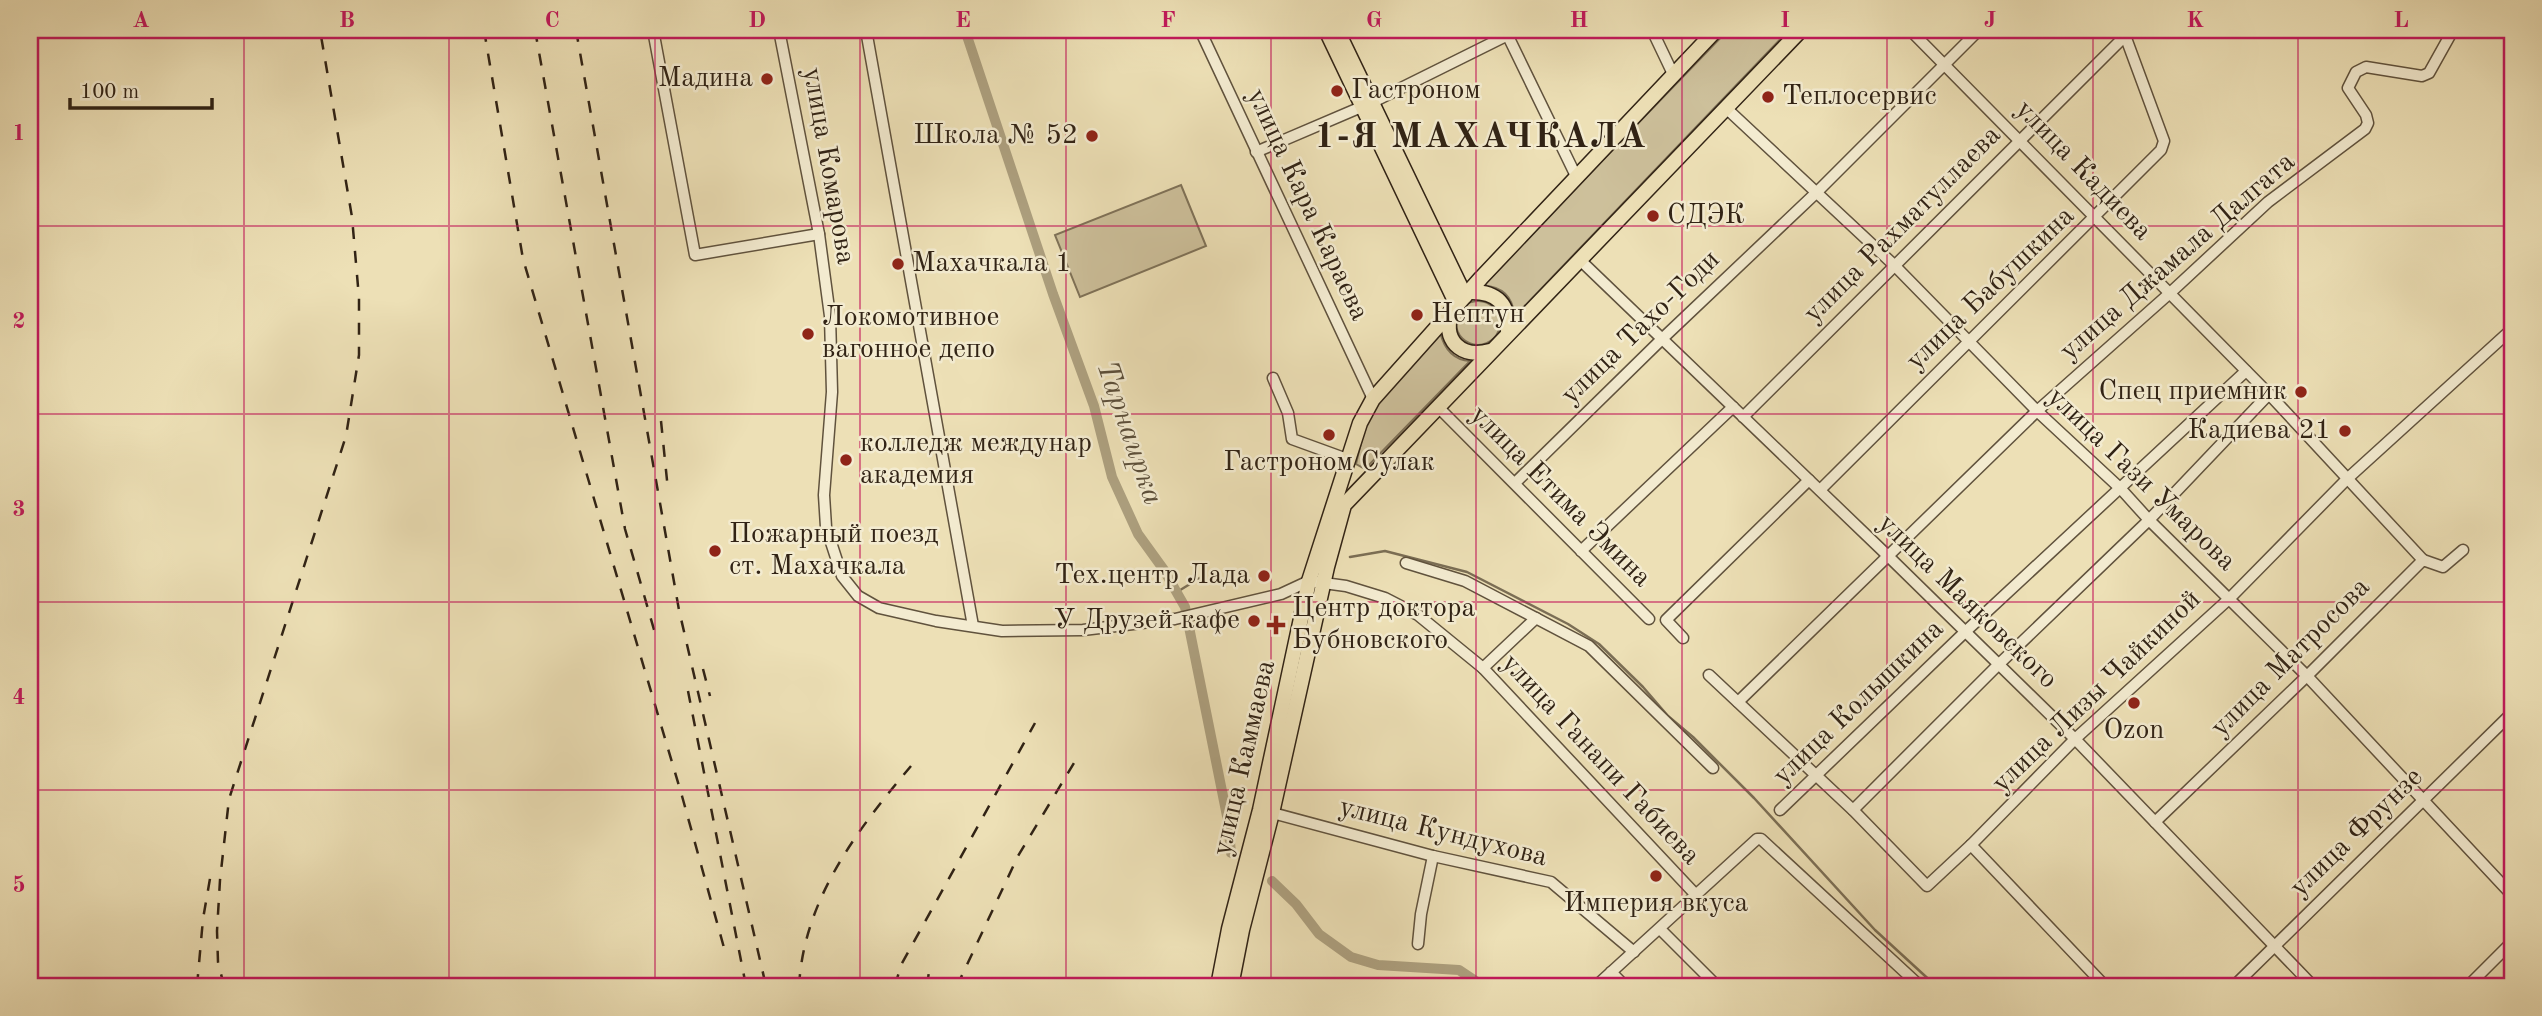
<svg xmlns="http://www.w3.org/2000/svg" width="2542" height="1016" viewBox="0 0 2542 1016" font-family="'Old Standard TT',serif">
<rect width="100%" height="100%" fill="#ede0b6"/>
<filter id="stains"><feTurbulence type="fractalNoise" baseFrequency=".00286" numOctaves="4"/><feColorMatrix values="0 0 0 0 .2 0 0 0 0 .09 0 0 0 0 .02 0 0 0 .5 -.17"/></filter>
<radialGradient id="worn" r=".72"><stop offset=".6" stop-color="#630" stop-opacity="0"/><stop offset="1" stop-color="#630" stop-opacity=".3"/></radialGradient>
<g fill="#cdc09b" stroke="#7f7258" stroke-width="2">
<path d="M1728 30H1789L1515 316C1512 296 1503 287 1482 285Z"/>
<path d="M1181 185 1206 246 1080 297 1055 235Z"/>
<circle cx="1478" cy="323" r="22"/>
<path d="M1440 332C1444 348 1453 360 1470 361L1365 469 1356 464 1365 426 1379 400Z"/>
</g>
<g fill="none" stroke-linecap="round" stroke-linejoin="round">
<g stroke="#7b6e55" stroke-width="2.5">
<path d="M1350 557 1385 551 1467 572 1568 624 1599 644 1643 687 1668 716 1693 737 1754 798 1875 930 1936 986"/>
<path d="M1177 592 1203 576"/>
</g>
<g stroke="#ada07f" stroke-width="10">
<path d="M965 30 1053 294 1094 406 1112 477 1138 534 1164 570 1185 607 1228 821 1231 853"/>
<path d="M1272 881 1296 904 1319 934 1351 957 1378 965 1459 970 1483 986"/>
</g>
<g stroke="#60523d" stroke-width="13">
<g id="minor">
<path d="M653 30 695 255 819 234"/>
<path d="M779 30 819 234 830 316 832 392 824 495 826 527 842 576 858 596 879 608 936 621 1002 631 1083 630 1175 619 1281 594 1309 581 1346 586 1385 598 1418 615 1483 668 1696 895"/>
<path d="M866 30 973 626"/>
<path d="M1200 30 1373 399"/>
<path d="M1505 30 1576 176"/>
<path d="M1652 30 1673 74"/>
<path d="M1910 30 2269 394 2423 560"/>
<path d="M1726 108 1894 265 2037 411 2121 489 2149 520 2307 676 2512 895"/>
<path d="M1256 152 1373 102 1518 30"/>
<path d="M1579 259 1887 555 2075 739 2313 986"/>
<path d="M1273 378 1288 413 1292 439 1347 459"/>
<path d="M1438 407 1649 619"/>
<path d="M1743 417 2125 36"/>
<path d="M1515 483 1663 338 1817 192 1979 30"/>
<path d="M1820 490 2161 150 2164 141 2123 30"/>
<path d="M1581 551 1733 407"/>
<path d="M1406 563 1465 581 1589 646 1713 768"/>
<path d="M1683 638 1666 620 1809 480"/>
<path d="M1483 668 1536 618"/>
<path d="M1709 675 1853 810 1927 886 1971 845 2075 739 2230 598 2347 479 2512 329"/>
<path d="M1738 702 2037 411 2170 293 2268 202 2365 129 2368 123 2366 115 2348 88 2356 72 2366 67 2422 76 2429 73 2453 30"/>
<path d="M1780 810 1965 632 2246 371"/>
<path d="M1853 810 1998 665 2149 520 2269 394"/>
<path d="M1265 811 1433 856 1551 882 1634 952"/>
<path d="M2155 822 2307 676 2423 560 2443 567 2463 550"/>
<path d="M1971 845 2105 986"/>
<path d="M1660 929 1717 986"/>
<path d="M1418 944 1421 914 1433 856"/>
<path d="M1611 972 1625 986"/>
<path d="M1596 986 1757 839H1761L1920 986"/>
<path d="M2234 986 2512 713"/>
<path d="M2468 986 2512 942"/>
</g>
</g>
<g stroke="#312315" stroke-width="17">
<g id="major">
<path d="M1326 30 1457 305"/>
<path d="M1337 30 1465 296"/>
<path d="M1469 292C1497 291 1510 304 1508 333"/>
<path d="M1452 311C1441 340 1461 359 1490 351"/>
<path d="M1218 986 1229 929 1260 810 1309 581 1360 423 1373 399 1481 278 1716 30"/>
<path d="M1231 986 1242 930 1272 813 1327 567 1344 505 1801 30"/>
</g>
</g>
<use href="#minor" stroke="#f3ebd0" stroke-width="10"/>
<use href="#major" stroke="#ede0b6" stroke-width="14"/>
<g stroke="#312315" stroke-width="2.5" stroke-dasharray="12 12" stroke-linecap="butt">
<path d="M484 30 523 259 682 796 726 955"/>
<path d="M535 30 625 529 657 640"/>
<path d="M576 30 679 610 766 986"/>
<path d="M661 421 668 490"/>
<path d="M703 669 710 696"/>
<path d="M688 691 746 986"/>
<path d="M197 986 203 919 212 867"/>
<path d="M224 986 218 962 217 931 220 880 229 799 346 436 359 355V298L352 217 320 30"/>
<path d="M799 986C804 899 857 830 911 766"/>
<path d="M895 986 901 965 1035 723"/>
<path d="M927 986 930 964"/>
<path d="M957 986 1018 856 1080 753"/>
</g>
</g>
<path fill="none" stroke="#c2185b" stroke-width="2" stroke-opacity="0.55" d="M244 30V986M449 30V986M655 30V986M860 30V986M1066 30V986M1271 30V986M1476 30V986M1682 30V986M1887 30V986M2093 30V986M2298 30V986M30 226H2512M30 414H2512M30 602H2512M30 790H2512"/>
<g fill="#8f2418" stroke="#f3ebd0" stroke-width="2.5">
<circle cx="767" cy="79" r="7"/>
<circle cx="1337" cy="91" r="7"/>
<circle cx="1768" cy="97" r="7"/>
<circle cx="1092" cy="136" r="7"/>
<circle cx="1653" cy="216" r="7"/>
<circle cx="898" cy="264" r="7"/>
<circle cx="1417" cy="315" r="7"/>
<circle cx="808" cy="334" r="7"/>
<circle cx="2301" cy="392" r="7"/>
<circle cx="2345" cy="431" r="7"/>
<circle cx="1329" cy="435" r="7"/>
<circle cx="846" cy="460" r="7"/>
<circle cx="715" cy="551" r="7"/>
<circle cx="1264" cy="576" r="7"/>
<circle cx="1254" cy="621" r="7"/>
<path d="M1272.5 614.5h7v7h7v7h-7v7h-7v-7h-7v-7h7z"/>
<circle cx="2134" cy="703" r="7"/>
<circle cx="1656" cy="876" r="7"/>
</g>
<g text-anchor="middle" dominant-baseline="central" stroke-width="5" stroke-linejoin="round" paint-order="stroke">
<g font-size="28" fill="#312315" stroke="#f3ebd0" text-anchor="start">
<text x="753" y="79" text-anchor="end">Мадина</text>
<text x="1351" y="91">Гастроном</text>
<text x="1782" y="97">Теплосервис</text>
<text x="1078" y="136" text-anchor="end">Школа № 52</text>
<text x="1667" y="216">СДЭК</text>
<text x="912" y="264">Махачкала 1</text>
<text x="1431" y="315">Нептун</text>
<text x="822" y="318">Локомотивное<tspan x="822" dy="32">вагонное депо</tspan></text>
<text x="2287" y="392" text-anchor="end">Спец приемник</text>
<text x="2331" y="431" text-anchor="end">Кадиева 21</text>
<text x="860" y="444">колледж междунар<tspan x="860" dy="32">академия</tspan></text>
<text x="1329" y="463" text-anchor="middle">Гастроном Сулак</text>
<text x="729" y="535">Пожарный поезд<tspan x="729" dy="32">ст. Махачкала</tspan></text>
<text x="1250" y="576" text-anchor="end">Тех.центр Лада</text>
<text x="1292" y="609">Центр доктора<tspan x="1292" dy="32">Бубновского</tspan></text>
<text x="1240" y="621" text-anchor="end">У Друзей кафе</text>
<text x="2134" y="731" text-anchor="middle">Ozon</text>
<text x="1656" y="904" text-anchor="middle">Империя вкуса</text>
</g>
<g font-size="28" fill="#312315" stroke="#f3ebd0">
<text transform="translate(828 166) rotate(80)">улица Комарова</text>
<text transform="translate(2083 171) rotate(46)">улица Кадиева</text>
<text transform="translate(1307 205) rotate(65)">улица Кара Караева</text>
<text transform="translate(1903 225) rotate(-45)">улица Рахматуллаева</text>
<text transform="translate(2178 257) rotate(-41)">улица Джамала Далгата</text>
<text transform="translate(1991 289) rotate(-44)">улица Бабушкина</text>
<text transform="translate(1641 328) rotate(-44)">улица Тахо-Годи</text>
<text transform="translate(2141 480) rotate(44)">улица Гази Умарова</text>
<text transform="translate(1560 497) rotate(45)">улица Етима Эмина</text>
<text transform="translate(1967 602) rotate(44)">улица Маяковского</text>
<text transform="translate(2291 658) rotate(-45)">улица Матросова</text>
<text transform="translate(2097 692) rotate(-44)">улица Лизы Чайкиной</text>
<text transform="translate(1859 703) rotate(-44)">улица Колышкина</text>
<text transform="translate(1245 758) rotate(-77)">улица Каммаева</text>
<text transform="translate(1600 760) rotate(47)">улица Ганапи Габиева</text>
<text transform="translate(1443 833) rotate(14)">улица Кундухова</text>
<text transform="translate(2357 833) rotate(-44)">улица Фрунзе</text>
</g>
<g font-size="30" font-style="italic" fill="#5c4f3a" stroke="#f3ebd0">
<text transform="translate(1129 433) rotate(71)">Тарнаирка</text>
</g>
<g font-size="35" font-weight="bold" letter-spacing="2" fill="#312315" stroke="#f3ebd0">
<text x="1481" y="137">1-Я МАХАЧКАЛА</text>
</g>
</g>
<rect width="2542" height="1016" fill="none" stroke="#ede0b6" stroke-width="77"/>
<path d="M70 98v10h142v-10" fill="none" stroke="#312315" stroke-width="3.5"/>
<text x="80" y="98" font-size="21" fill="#312315" stroke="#f3ebd0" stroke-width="5" paint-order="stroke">100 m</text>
<rect x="38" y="38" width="2466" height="940" fill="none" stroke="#c2185b" stroke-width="2.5"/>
<g font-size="23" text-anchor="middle" font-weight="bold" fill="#c2185b">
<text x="141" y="27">A</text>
<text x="347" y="27">B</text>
<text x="552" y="27">C</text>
<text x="757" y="27">D</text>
<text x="963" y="27">E</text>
<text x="1168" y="27">F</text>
<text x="1374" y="27">G</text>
<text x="1579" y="27">H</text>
<text x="1785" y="27">I</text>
<text x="1990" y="27">J</text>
<text x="2195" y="27">K</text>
<text x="2401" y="27">L</text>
<text x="19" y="140">1</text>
<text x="19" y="328">2</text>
<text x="19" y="516">3</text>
<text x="19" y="704">4</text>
<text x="19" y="892">5</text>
</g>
<rect width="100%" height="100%" filter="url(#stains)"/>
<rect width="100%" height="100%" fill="url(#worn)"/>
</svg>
